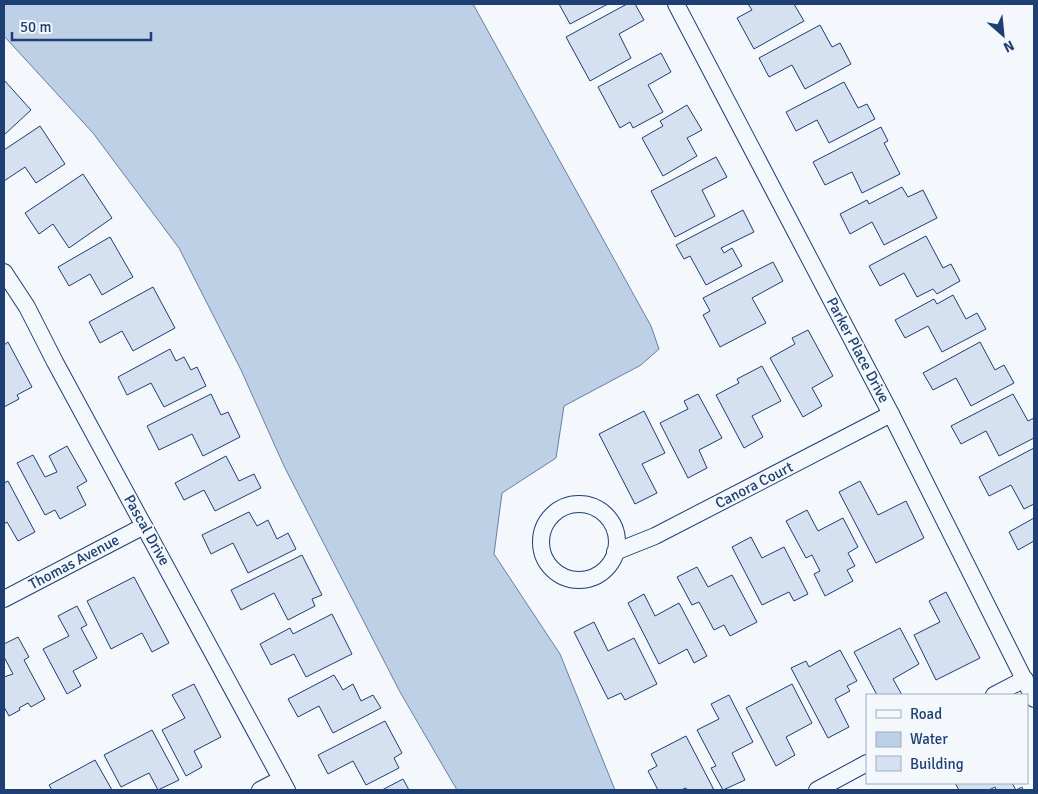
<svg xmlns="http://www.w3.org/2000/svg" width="1038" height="794" viewBox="0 0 1038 794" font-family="Signika,sans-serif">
<rect width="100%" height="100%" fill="#f4f7fb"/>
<path fill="#bed0e5" stroke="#687fa3" d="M4 4H473L651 326 659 349 641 365 564 406 556 458 502 493 494 554 560 654 615 790H457L400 692 284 466 241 370 179 248 93 133 4 36Z"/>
<g fill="#d5e0f0" stroke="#1d3f73">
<path d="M559 4H608L570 24Z"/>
<path d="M627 4H635L644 20 619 34 631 58 590 81 566 37Z"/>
<path d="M748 4H794L804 21 754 49 737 18 752 10Z"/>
<path d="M820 25 832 47 840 43 851 64 805 89 792 65 769 77 759 58Z"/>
<path d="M661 53 671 72 648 85 663 112 633 128 630 122 620 128 598 87Z"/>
<path d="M4 80 31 110 4 135Z"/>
<path d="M844 82 858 108 867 104 875 119 829 143 817 120 796 131 786 112Z"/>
<path d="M687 105 702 130 687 138 697 156 663 176 642 138 663 126 660 121Z"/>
<path d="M40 126 65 164 36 183 25 167 4 181V150Z"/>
<path d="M881 127 888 141 884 143 900 174 862 193 852 172 825 185 813 162Z"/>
<path d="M716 157 727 177 702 190 715 216 675 237 651 191Z"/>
<path d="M83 174 112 218 69 248 53 224 39 234 25 213Z"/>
<path d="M902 187 908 197 923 190 937 218 884 245 872 222 850 234 840 214 867 200 869 204Z"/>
<path d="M743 210 754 232 721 248 724 253 732 248 742 266 706 285 690 256 684 259 676 245Z"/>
<path d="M926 236 943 268 951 264 960 281 937 294 933 289 917 297 904 273 880 286 869 266Z"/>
<path d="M110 237 133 277 102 295 90 274 69 286 58 267Z"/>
<path d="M773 262 783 281 752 298 766 323 720 347 703 315 710 311 703 298Z"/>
<path d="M153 287 175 328 133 351 122 331 100 343 89 322Z"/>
<path d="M953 295 966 319 977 313 986 329 942 352 928 326 905 338 895 320 934 299 937 304Z"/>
<path d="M808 330 833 376 812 388 822 406 803 417 770 358 795 344 792 338Z"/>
<path d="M8 342 32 387 17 395 19 399 4 407V345Z"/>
<path d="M980 342 995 370 1004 365 1014 383 971 406 956 378 933 390 923 373Z"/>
<path d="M170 349 176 361 184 357 191 370 197 367 206 386 164 407 151 383 127 395 118 377Z"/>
<path d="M762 366 781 401 752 416 763 437 744 448 716 395 739 383 737 379Z"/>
<path d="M211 394 221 415 228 412 240 437 203 456 192 434 159 450 147 426Z"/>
<path d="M698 394 722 438 699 450 707 468 688 478 660 423 688 409 684 401Z"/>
<path d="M1013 394 1028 421 1034 418V438L999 456 986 431 961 444 951 426Z"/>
<path d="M644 411 665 453 642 464 657 493 635 504 599 434Z"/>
<path d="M67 446 87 481 77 487 86 505 60 519 55 510 45 515 17 463 33 455 45 477 57 472 49 456Z"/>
<path d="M1034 448V504L1024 509 1011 485 989 496 979 477Z"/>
<path d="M226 456 239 481 254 474 261 488 215 511 204 490 184 500 175 483Z"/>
<path d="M8 481 35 532 18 541 7 522 4 524V483Z"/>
<path d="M860 481 878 515 906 501 924 538 876 563 839 492Z"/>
<path d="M807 510 818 531 843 518 858 547 848 553 855 566 847 570 853 581 825 596 814 574 820 571 812 555 806 558 786 521Z"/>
<path d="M249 512 257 526 268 520 277 539 288 533 296 549 248 573 233 543 211 554 202 535Z"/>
<path d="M1034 518V541L1018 550 1009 532Z"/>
<path d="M751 537 762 558 784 547 808 594 794 601 789 592 762 605 732 547Z"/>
<path d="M302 555 322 595 312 599 315 606 288 620 274 593 241 610 231 590Z"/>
<path d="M697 567 708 587 732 575 757 622 730 636 724 625 714 630 699 602 692 605 677 577Z"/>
<path d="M134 577 169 643 152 652 142 633 111 649 87 601Z"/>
<path d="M946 592 980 658 936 680 914 635 940 622 929 601Z"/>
<path d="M644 594 655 616 679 603 707 656 694 663 687 649 659 664 628 603Z"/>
<path d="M77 606 87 625 81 628 97 658 73 671 81 686 67 694 43 649 69 636 58 616Z"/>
<path d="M332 614 352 654 306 677 294 654 271 665 260 644 290 628 293 634Z"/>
<path d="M594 622 608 651 634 638 657 684 625 700 621 693 608 699 574 632Z"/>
<path d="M900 628 919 664 893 679 902 695H877L854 652Z"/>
<path d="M18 637 29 657 24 660 45 699 31 707 28 703 19 708 20 710 9 716 4 707V677L13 674 4 657V644Z"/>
<path d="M840 650 857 681 847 686 850 691 835 699 849 727 828 738 791 668 806 661 809 667Z"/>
<path d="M334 675 343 690 353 684 361 701 373 695 381 708 333 733 319 706 298 717 288 699Z"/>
<path d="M194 684 221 737 194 751 202 767 186 776 162 730 185 718 172 695Z"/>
<path d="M792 684 812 723 786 737 795 755 776 766 746 708Z"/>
<path d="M729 695 753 742 732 753 745 780 723 790 711 768 716 766 697 730 719 719 711 704Z"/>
<path d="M385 721 402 753 394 758 399 768 366 785 353 761 328 774 318 755Z"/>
<path d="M152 730 179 780 158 790 149 773 121 787 104 755Z"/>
<path d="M686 736 714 790H687L686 788 681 790H658L648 771 657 766 651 754Z"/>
<path d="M95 760 112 790H52L49 785Z"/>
<path d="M403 779 409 790H382Z"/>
<path d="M955 783H1012L1016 790 1022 787 1023 790H996L995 787 989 790H959Z"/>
</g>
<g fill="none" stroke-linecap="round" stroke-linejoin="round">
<g stroke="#1d3f73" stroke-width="18">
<g id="street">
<path d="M676 4 891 414 1034 699"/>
<path d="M4 272 27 307 55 362 287 790"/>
<circle cx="579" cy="542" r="38"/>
<path d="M615 552 655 536 891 414"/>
<path d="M4 599 144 526"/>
<path d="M994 695 1025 679"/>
<path d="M260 790 281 779"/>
<path d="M817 790 867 763"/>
</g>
</g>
<use href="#street" stroke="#f4f7fb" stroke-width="16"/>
</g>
<g text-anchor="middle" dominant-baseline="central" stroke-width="4" stroke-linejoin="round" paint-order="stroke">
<g font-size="15" fill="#1d3f73" stroke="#f4f7fb">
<text transform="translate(858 350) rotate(62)">Parker Place Drive</text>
<text transform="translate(754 485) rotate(-27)">Canora Court</text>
<text transform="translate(147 530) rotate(61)">Pascal Drive</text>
<text transform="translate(74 562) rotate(-28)">Thomas Avenue</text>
</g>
</g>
<rect width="1038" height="794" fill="none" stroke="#1d3f73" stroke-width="10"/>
<rect x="866" y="694" width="162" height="90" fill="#f4f7fb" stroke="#9eadc5"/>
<rect x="876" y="710" width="25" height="8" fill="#f4f7fb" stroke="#9eadc5"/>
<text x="910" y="719" font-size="15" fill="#1d3f73">Road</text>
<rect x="876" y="732" width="25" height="15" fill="#bed0e5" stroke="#9eadc5"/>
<text x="910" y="744" font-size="15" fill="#1d3f73">Water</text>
<rect x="876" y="756" width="25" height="15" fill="#d5e0f0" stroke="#9eadc5"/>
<text x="910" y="769" font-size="15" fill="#1d3f73">Building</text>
<g transform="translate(1003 35) rotate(153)" stroke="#f4f7fb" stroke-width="4" paint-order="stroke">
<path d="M0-4L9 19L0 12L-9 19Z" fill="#1d3f73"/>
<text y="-8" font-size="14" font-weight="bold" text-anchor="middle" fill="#1d3f73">N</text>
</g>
<path d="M12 32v8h139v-8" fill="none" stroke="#1d3f73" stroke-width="2.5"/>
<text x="20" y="32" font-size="15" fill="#1d3f73" stroke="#f4f7fb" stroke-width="4" paint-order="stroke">50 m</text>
</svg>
